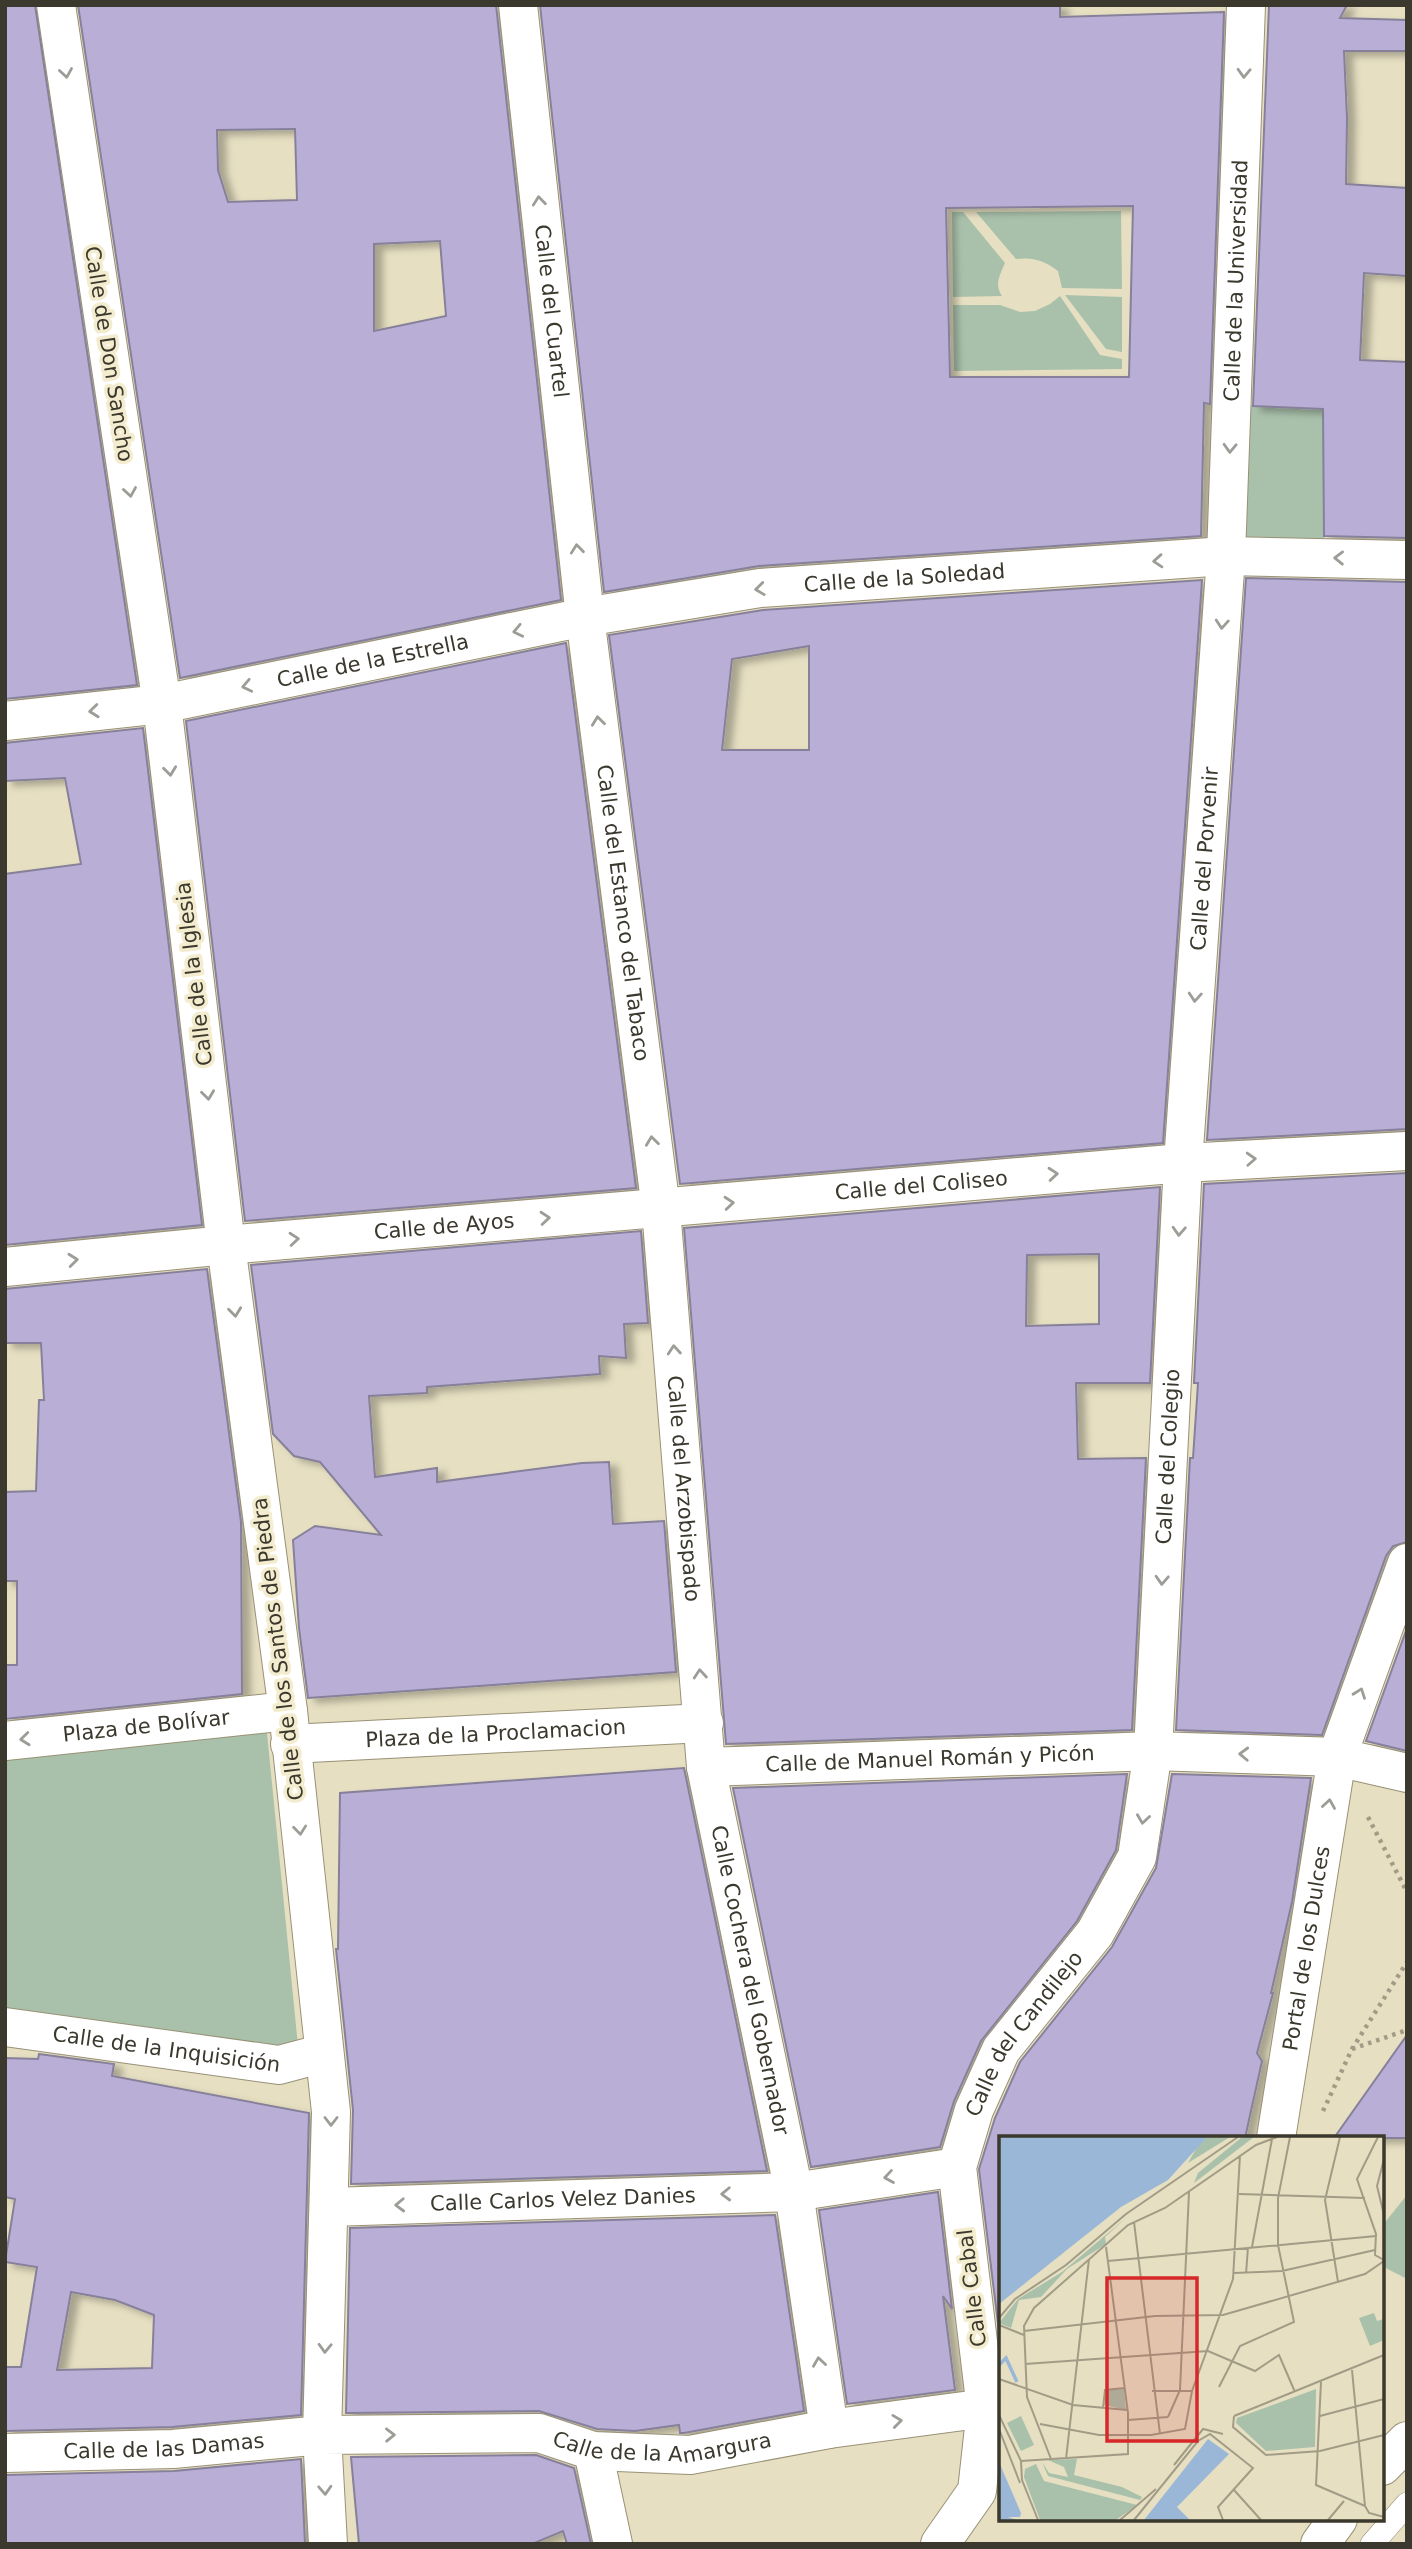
<svg xmlns="http://www.w3.org/2000/svg" width="1412" height="2549" viewBox="0 0 1412 2549" font-family="'DejaVu Sans',sans-serif">
<defs>
<filter id="shadow"><feDropShadow dx="8" dy="4.5" stdDeviation="3.5" flood-color="#0004"/></filter>
</defs>
<rect width="100%" height="100%" fill="#e6dfc2"/>
<g fill="#a9c1ab">
<path d="M1121 211 1122 289 1062 288 1058 271C1044 260 1033 257 1016 259L976 212Z"/>
<path d="M952 212H963L1005 263C1000 275 994 284 1002 296L953 297Z"/>
<path d="M1065 295 1122 297V352L1106 349Z"/>
<path d="M1060 296 1100 355 1122 359V369L954 371 953 305H1000L1020 312 1035 311 1050 304Z"/>
<path d="M1250 405 1323 409 1324 548 1233 549Z"/>
<path d="M266 1723 299 2056 5 2015V1747Z"/>
<path d="M1407 2195V2279L1382 2266V2226Z"/>
</g>
<g fill="#b9afd6" stroke="#87809a" stroke-width="2" fill-rule="evenodd" filter="url(#shadow)">
<path d="M5 5H35L137 685 5 699Z"/>
<path d="M78 5H496L561 600 180 678ZM295 129 297 200 228 202 218 170 217 130ZM440 241 446 316 374 331V244Z"/>
<path d="M540 5H1060V17L1224 12 1210 404 1204 403 1201 536 759 566 604 592ZM1133 206 1129 377H950L946 208Z"/>
<path d="M1269 5H1347L1340 18 1407 20V51H1344L1347 118 1346 184 1407 188V276L1364 273 1360 360 1407 362V538L1324 536 1323 409 1253 406Z"/>
<path d="M1246 578 1407 582V1129L1207 1140Z"/>
<path d="M1202 580 1163 1143 680 1184 609 635 763 610ZM809 646V750H722L732 659Z"/>
<path d="M566 643 636 1188 245 1221 186 721Z"/>
<path d="M143 728 202 1225 5 1245V874L81 864 65 778 5 781V743Z"/>
<path d="M1407 1173V1542L1393 1546 1386 1556 1322 1735 1176 1730 1190 1458H1193L1198 1383H1194L1204 1184Z"/>
<path d="M1160 1187 1150 1383H1076L1078 1459 1146 1458 1132 1730 726 1744 684 1228ZM1099 1254V1324L1026 1326 1027 1255Z"/>
<path d="M641 1231 648 1323 624 1324 626 1358 599 1356 600 1374 427 1387V1393L369 1396 375 1477 437 1468V1482L582 1463 609 1462 613 1524 664 1521 676 1672 308 1698 299 1628 293 1540 315 1526 381 1535 320 1462 294 1456 273 1434 251 1265Z"/>
<path d="M207 1269 241 1522 242 1694 5 1719V1665H17V1581H5V1492L36 1491 39 1400H44L41 1343H5V1289Z"/>
<path d="M1407 1628V1751L1366 1741Z"/>
<path d="M684 1768 767 2171 351 2184 353 2110 336 1949H338L340 1793Z"/>
<path d="M1127 1774 1116 1850 1077 1921 981 2041 954 2101 940 2147 811 2167 733 1788Z"/>
<path d="M1172 1774 1311 1778 1292 1902 1271 1993H1273L1257 2053 1262 2061 1245 2138H1001V2348L979 2169 995 2118 1020 2062 1112 1947 1156 1868Z"/>
<path d="M1407 2035V2138H1334Z"/>
<path d="M39 2054 114 2064 112 2076 309 2113 301 2415 172 2427 5 2431V2367H21L37 2267 5 2262 15 2199 5 2197V2058L38 2059ZM71 2292 115 2300 154 2315 152 2368 57 2370Z"/>
<path d="M938 2192 952 2309 943 2296 955 2390 847 2404 819 2210Z"/>
<path d="M775 2215 804 2411 684 2433H680L679 2425 635 2431 597 2429 539 2411 346 2413 350 2228Z"/>
<path d="M536 2455 574 2468 591 2544H567L563 2531 532 2544H359L351 2457Z"/>
<path d="M301 2459 305 2544H5V2475L174 2471Z"/>
</g>
<g fill="none" stroke-linecap="round" stroke-linejoin="round">
<g stroke="#999176" stroke-width="24">
<path id="lane" d="M1372 2544 1407 2504"/>
</g>
<g stroke="#999176" stroke-width="40">
<g id="street">
<path id="s1" d="M518 5 585 617 661 1209 706 1767 794 2192 829 2429"/>
<path id="s2" d="M5 721 162 704 585 617 760 588 1226 556 1407 560"/>
<path id="s3" d="M5 1267 226 1245 1183 1163 1407 1151"/>
<path id="s4" d="M5 1741 288 1711"/>
<path id="s5" d="M290 1744 704 1723"/>
<path id="s6" d="M706 1767 1153 1751 1337 1757 1407 1773"/>
<path id="s7" d="M5 2027 279 2065 324 2053"/>
<path id="s8" d="M330 2207 794 2192 957 2167"/>
<path d="M593 2451 613 2544"/>
<path id="s9" d="M5 2453 173 2449 322 2435 331 2112 288 1711 226 1245 162 704 56 5"/>
<path id="s10" d="M940 2544 977 2491 986 2409 957 2167 974 2110 1001 2050 1095 1933 1137 1857 1153 1751 1183 1163 1226 556 1246 5"/>
</g>
</g>
<g stroke="#999176" stroke-width="40">
<g id="secondary">
<path id="s11" d="M1276 2138 1337 1757 1407 1563"/>
<path d="M1382 2466 1407 2441"/>
<path id="s12" d="M328 2544 322 2435 539 2433 593 2451 690 2455 829 2429 1001 2406"/>
<path d="M1320 2544 1338 2519"/>
</g>
</g>
<g stroke="#a29c87" stroke-width="4.5" stroke-dasharray="3.5 5" stroke-linecap="butt">
<path d="M1368 1817 1407 1892"/>
<path d="M1352 2049 1407 2030"/>
<path d="M1323 2111 1352 2049 1407 1962"/>
</g>
<use href="#lane" stroke="#fff" stroke-width="23"/>
<use href="#street" stroke="#fff" stroke-width="38"/>
<use href="#secondary" stroke="#fff" stroke-width="38"/>
</g>
<defs><path id="oneway-chevron" d="M-2-3.5L2.5 0L-2 3.5" fill="none" stroke-width="1.6" stroke-linecap="round" stroke-linejoin="round" transform="scale(1.75)"/></defs>
<g stroke="#9d9c96">
<use href="#oneway-chevron" transform="translate(66 73) rotate(81)"/>
<use href="#oneway-chevron" transform="translate(1244 73) rotate(92)"/>
<use href="#oneway-chevron" transform="translate(539 201) rotate(-96)"/>
<use href="#oneway-chevron" transform="translate(1230 448) rotate(92)"/>
<use href="#oneway-chevron" transform="translate(130 492) rotate(81)"/>
<use href="#oneway-chevron" transform="translate(577 549) rotate(-96)"/>
<use href="#oneway-chevron" transform="translate(1339 558) rotate(-179)"/>
<use href="#oneway-chevron" transform="translate(1158 561) rotate(176)"/>
<use href="#oneway-chevron" transform="translate(760 589) rotate(173)"/>
<use href="#oneway-chevron" transform="translate(1222 624) rotate(94)"/>
<use href="#oneway-chevron" transform="translate(518 631) rotate(168)"/>
<use href="#oneway-chevron" transform="translate(247 686) rotate(168)"/>
<use href="#oneway-chevron" transform="translate(94 711) rotate(174)"/>
<use href="#oneway-chevron" transform="translate(598 721) rotate(-97)"/>
<use href="#oneway-chevron" transform="translate(170 771) rotate(83)"/>
<use href="#oneway-chevron" transform="translate(1195 997) rotate(94)"/>
<use href="#oneway-chevron" transform="translate(208 1095) rotate(83)"/>
<use href="#oneway-chevron" transform="translate(652 1141) rotate(-97)"/>
<use href="#oneway-chevron" transform="translate(1251 1159) rotate(-3)"/>
<use href="#oneway-chevron" transform="translate(1053 1174) rotate(-5)"/>
<use href="#oneway-chevron" transform="translate(729 1203) rotate(-5)"/>
<use href="#oneway-chevron" transform="translate(545 1218) rotate(-5)"/>
<use href="#oneway-chevron" transform="translate(1179 1231) rotate(93)"/>
<use href="#oneway-chevron" transform="translate(294 1239) rotate(-5)"/>
<use href="#oneway-chevron" transform="translate(73 1260) rotate(-6)"/>
<use href="#oneway-chevron" transform="translate(235 1312) rotate(83)"/>
<use href="#oneway-chevron" transform="translate(674 1350) rotate(-95)"/>
<use href="#oneway-chevron" transform="translate(1162 1580) rotate(93)"/>
<use href="#oneway-chevron" transform="translate(700 1674) rotate(-95)"/>
<use href="#oneway-chevron" transform="translate(1360 1693) rotate(-70)"/>
<use href="#oneway-chevron" transform="translate(25 1739) rotate(174)"/>
<use href="#oneway-chevron" transform="translate(1244 1754) rotate(-178)"/>
<use href="#oneway-chevron" transform="translate(1329 1804) rotate(-81)"/>
<use href="#oneway-chevron" transform="translate(1143 1819) rotate(98)"/>
<use href="#oneway-chevron" transform="translate(300 1830) rotate(84)"/>
<use href="#oneway-chevron" transform="translate(331 2121) rotate(90)"/>
<use href="#oneway-chevron" transform="translate(889 2177) rotate(171)"/>
<use href="#oneway-chevron" transform="translate(726 2194) rotate(178)"/>
<use href="#oneway-chevron" transform="translate(400 2205) rotate(178)"/>
<use href="#oneway-chevron" transform="translate(325 2348) rotate(92)"/>
<use href="#oneway-chevron" transform="translate(819 2362) rotate(-98)"/>
<use href="#oneway-chevron" transform="translate(897 2421) rotate(-7)"/>
<use href="#oneway-chevron" transform="translate(390 2435) rotate(-1)"/>
<use href="#oneway-chevron" transform="translate(325 2490) rotate(87)"/>
</g>
<g text-anchor="middle" dominant-baseline="central" stroke-width="7" stroke-linejoin="round" paint-order="stroke">
<g font-size="21" fill="#3b382d" stroke="#f4ecce">
<text stroke="none"><textPath href="#s10" startOffset="2333">Calle de la Universidad</textPath></text>
<text stroke="none"><textPath href="#s1" startOffset="308">Calle del Cuartel</textPath></text>
<text transform="translate(109 354) rotate(81)">Calle de Don Sancho</text>
<text stroke="none"><textPath href="#s2" startOffset="912">Calle de la Soledad</textPath></text>
<text stroke="none"><textPath href="#s2" startOffset="373">Calle de la Estrella</textPath></text>
<text stroke="none"><textPath href="#s10" startOffset="1754">Calle del Porvenir</textPath></text>
<text stroke="none"><textPath href="#s1" startOffset="914">Calle del Estanco del Tabaco</textPath></text>
<text transform="translate(194 974) rotate(-97)">Calle de la Iglesia</text>
<text stroke="none"><textPath href="#s3" startOffset="920">Calle del Coliseo</textPath></text>
<text stroke="none"><textPath href="#s3" startOffset="441">Calle de Ayos</textPath></text>
<text stroke="none"><textPath href="#s10" startOffset="1155">Calle del Colegio</textPath></text>
<text stroke="none"><textPath href="#s1" startOffset="1493">Calle del Arzobispado</textPath></text>
<text transform="translate(278 1649) rotate(-97)">Calle de los Santos de Piedra</text>
<text stroke="none"><textPath href="#s4" startOffset="142">Plaza de Bolívar</textPath></text>
<text stroke="none"><textPath href="#s5" startOffset="206">Plaza de la Proclamacion</textPath></text>
<text stroke="none"><textPath href="#s6" startOffset="224">Calle de Manuel Román y Picón</textPath></text>
<text stroke="none"><textPath href="#s11" startOffset="192">Portal de los Dulces</textPath></text>
<text stroke="none"><textPath href="#s1" startOffset="1990">Calle Cochera del Gobernador</textPath></text>
<text stroke="none"><textPath href="#s10" startOffset="542">Calle del Candilejo</textPath></text>
<text stroke="none"><textPath href="#s7" startOffset="163">Calle de la Inquisición</textPath></text>
<text stroke="none"><textPath href="#s8" startOffset="233">Calle Carlos Velez Danies</textPath></text>
<text transform="translate(972 2288) rotate(-97)">Calle Cabal</text>
<text stroke="none"><textPath href="#s12" startOffset="452">Calle de la Amargura</textPath></text>
<text stroke="none"><textPath href="#s9" startOffset="159">Calle de las Damas</textPath></text>
</g>
</g>
<g transform="translate(999 2136)">
<rect width="385" height="385" fill="#e6dfc2"/>
<path d="M208 1H231L189 27 198 11ZM243 1H255L195 47 199 37ZM128 81 106 101 107 108 68 133 42 161 20 164 12 192 0 187 19 163 63 136ZM375 177 378 185 385 183V204L371 210 360 182ZM125 253 127 274 105 269 107 254ZM317 253 316 311 267 315 237 287 238 282ZM22 280 35 309 22 315 8 287ZM78 323 75 339 123 351 143 361 141 364 49 340 43 326 50 337 69 341 65 331 49 324ZM37 328 45 345 138 369 117 384H41L25 341 26 333Z" fill="#a9c1ab"/>
<path d="M0 1H208L169 44 122 71 0 168ZM209 303 230 318 178 371 191 384H145ZM0 326 22 377 21 381H9L18 384H0Z" fill="#9ab7d7"/>
<path fill="none" stroke="#9ab7d7" stroke-width="3.5" d="M0 229 7 222 18 246"/>
<path fill="none" stroke="#a29c86" stroke-width="2" d="M379 1 358 43 377 98 376 119 385 124M385 23 378 50 385 79M240 58 366 62M135 86 161 298M253 111 273 3M109 125 377 100M235 137 283 135 376 114M247 138 249 111M339 146 326 64 341 1M0 182 16 163 67 129 127 78 239 1M0 189 25 199M25 195 156 180 224 179 366 138 385 125M26 228 209 215 256 235 280 219 296 256M353 234 366 370 370 377 385 381M0 243 74 269 128 274M322 246 317 349 366 370M220 251 241 210 295 186 279 109V62L291 1M153 255H193M104 272 106 254 126 252M0 279 22 325 23 344 39 384M235 280 234 291 267 319 321 315 385 299M235 280 385 219M321 280 385 263M169 281 181 254 190 56M129 284 169 281M41 288 100 299H152L186 293 193 255 234 143 241 19M0 293 21 347M52 323 28 261 25 190 35 172 129 89 166 72 257 9 278 1M67 323 90 123M22 325 129 318V277L107 111M175 329 204 293 224 298M235 354 262 384M121 384 157 353M135 384 199 305 211 298 254 332 219 371 224 384M329 384 345 365"/>
<path fill="#d62828" fill-opacity="0.15" stroke="#d62828" stroke-width="3.5" d="M108 142H198V305H108Z"/>
<rect width="385" height="385" fill="none" stroke="#3b382d" stroke-width="3.5"/>
</g>
<rect width="1412" height="2549" fill="none" stroke="#3b382d" stroke-width="14"/>
</svg>
